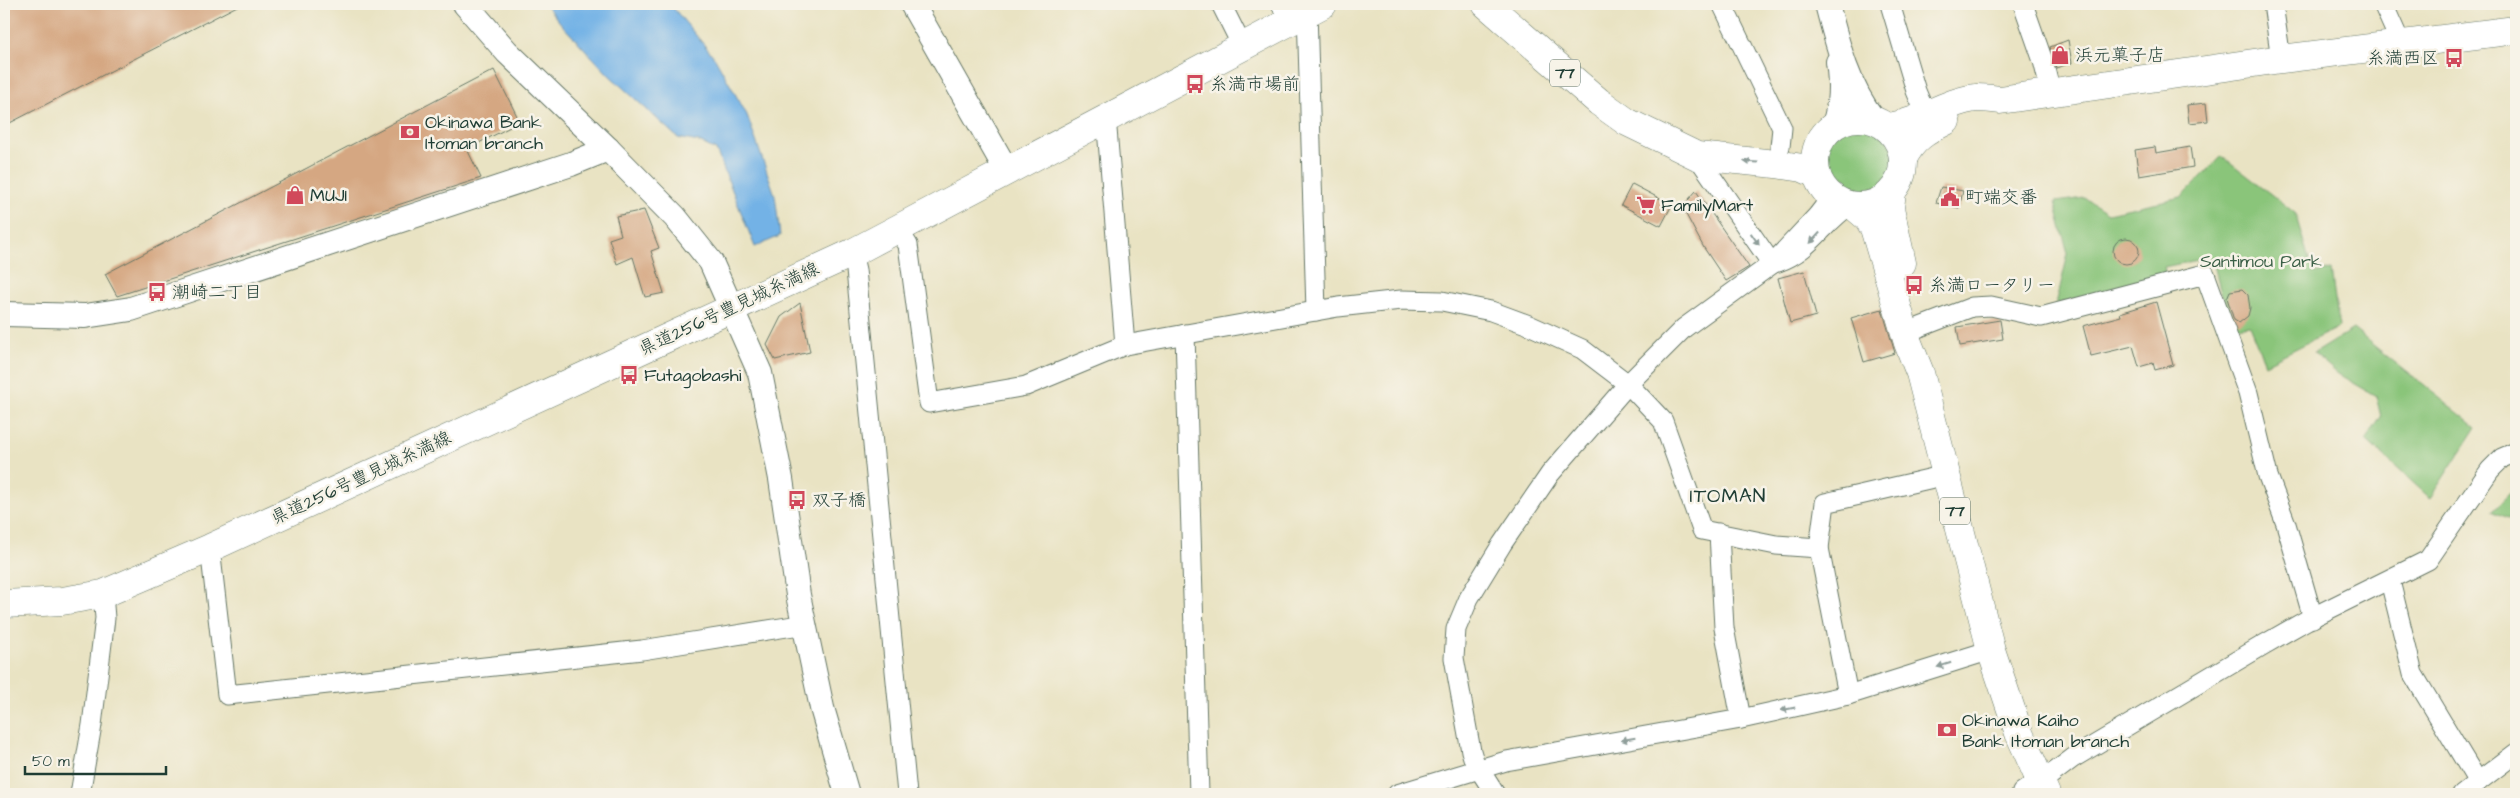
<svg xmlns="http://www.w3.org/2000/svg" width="2520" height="798" viewBox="0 0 2520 798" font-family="'Architects Daughter','Klee One',sans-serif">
<rect width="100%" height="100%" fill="#f7f3e8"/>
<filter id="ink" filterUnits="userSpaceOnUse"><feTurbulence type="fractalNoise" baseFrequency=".02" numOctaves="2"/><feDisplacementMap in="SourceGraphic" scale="10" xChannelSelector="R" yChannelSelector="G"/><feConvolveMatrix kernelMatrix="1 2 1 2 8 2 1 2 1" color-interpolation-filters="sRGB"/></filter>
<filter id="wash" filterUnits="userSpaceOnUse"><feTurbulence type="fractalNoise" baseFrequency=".0096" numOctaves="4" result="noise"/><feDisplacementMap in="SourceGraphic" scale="20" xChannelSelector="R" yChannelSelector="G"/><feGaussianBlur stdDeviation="1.12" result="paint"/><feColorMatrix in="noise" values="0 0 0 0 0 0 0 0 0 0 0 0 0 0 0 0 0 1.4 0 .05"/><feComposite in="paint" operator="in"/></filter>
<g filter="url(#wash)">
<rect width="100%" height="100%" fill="#e9e3c3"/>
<g fill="#8ac57a" stroke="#548157">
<circle cx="1859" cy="161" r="36"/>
<path d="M2222 156 2295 213 2313 273 2331 270 2339 327 2265 364 2249 325 2230 328 2212 257 2164 267 2167 277 2056 304 2068 254 2055 202 2085 198 2108 213 2181 197Z"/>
<path d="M2353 329 2476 427 2430 498 2366 440 2381 417 2376 396 2338 374 2314 353Z"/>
<path d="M2510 493 2516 498V522L2492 511Z"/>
</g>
<path fill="#73b2e6" stroke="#49788d" d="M545 4H670L715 58 747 115 775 195 780 236 755 247 716 150 699 142 678 138 610 76 563 26Z"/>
<g id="blocks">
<g fill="#d5a782">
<path d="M4 4H241L4 126Z"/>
<path d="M2068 40 2072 63 2056 68 2050 47Z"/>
<path d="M494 70 520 122 467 149 481 178 117 296 105 274Z"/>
<path d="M2206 103 2208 121 2189 123 2187 105Z"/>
<path d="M2155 147 2156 153 2190 147 2193 167 2139 176 2135 150Z"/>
<path d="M1632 184 1672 205 1661 226 1621 205Z"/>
<path d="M1941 187 1963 191 1959 208 1936 203Z"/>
<path d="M1696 191 1749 267 1726 281 1704 248 1682 207Z"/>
<path d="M644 210 659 248 651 251 664 293 645 297 633 257 617 264 609 239 621 235 616 216Z"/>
<circle cx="2126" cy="251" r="13"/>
<path d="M1804 271 1816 316 1790 323 1778 278Z"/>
<path d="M2242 289 2248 295 2250 308 2248 316 2239 323 2234 320 2227 298 2230 291Z"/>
<path d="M2156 302 2173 365 2155 370 2153 363 2139 367 2133 346 2091 356 2083 326 2121 316 2120 313Z"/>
<path d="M800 303 810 352 775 360 767 345 781 317Z"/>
<path d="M1882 309 1895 353 1864 362 1851 318Z"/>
<path d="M2000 320 2003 339 1960 346 1957 327Z"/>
</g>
</g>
</g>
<g filter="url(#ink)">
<use href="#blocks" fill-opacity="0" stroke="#676" stroke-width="1"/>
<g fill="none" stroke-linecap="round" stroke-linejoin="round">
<g stroke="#676" stroke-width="21">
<g id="minor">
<path d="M1221 4 1242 46"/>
<path d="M1281 4 1289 21"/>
<path d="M1722 4 1782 128 1780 147"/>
<path d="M1890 4 1916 91 1926 115"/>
<path d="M2023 4 2043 61 2051 93"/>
<path d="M2273 4 2281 59"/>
<path d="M2383 4 2401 44"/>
<path d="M1307 11 1316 311"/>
<path d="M1106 117 1125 345"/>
<path d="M1697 156 1772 264"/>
<path d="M898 229 908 245 929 403 1026 386 1125 345 1338 307 1401 300 1442 301 1491 311 1529 325 1582 349 1628 384 1663 421 1702 530 1776 545 1819 548 1825 503 1946 475"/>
<path d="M852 253 856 270 907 794"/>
<path d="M1778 262C1810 251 1823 223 1850 205"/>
<path d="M1915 329 1972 307 1991 306 2041 317 2205 274 2248 393 2268 476 2286 524 2313 618"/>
<path d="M1185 334 1199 794"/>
<path d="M1719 533 1724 628 1741 719"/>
<path d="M210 548 227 695 642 650 806 624"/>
<path d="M1819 548 1848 695"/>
<path d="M2390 581 2413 674 2478 782"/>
<path d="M2040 783 2073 758 2265 644 2307 620 2428 560 2490 470 2502 458 2516 452"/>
<path d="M80 794 92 725 105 618 103 594"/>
<path d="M1397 794 1506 761 1741 719 1848 695 1991 650"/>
<path d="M1495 794 1474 761 1471 751 1454 658 1456 629 1469 598 1502 544 1550 474 1628 384 1684 328 1772 264 1817 216 1824 207 1828 193"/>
<path d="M2462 794 2516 753"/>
</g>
</g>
<g stroke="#676" stroke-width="26">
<g id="tertiary">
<path d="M465 4 507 52 608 149 675 217 711 262 760 373 781 479 798 595 822 708 847 794"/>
<path d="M912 4 1007 171"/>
<path d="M1827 4C1837 43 1848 88 1874 120"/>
<path d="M1834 124C1841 105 1841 82 1838 62"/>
<path d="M4 314 85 316 131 309 571 164 608 149"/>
<path d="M2024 794 2040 783"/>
</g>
</g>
<g stroke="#676" stroke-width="29">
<g id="secondary">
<path d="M1887 127C1918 124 1945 101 1977 98 1984 98 1993 99 2000 100L2281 59 2516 30"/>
<path d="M1903 159C1912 139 1926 131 1946 121"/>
<path d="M4 604 62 601 103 594 210 548 852 253 1323 4"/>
</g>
</g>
<g stroke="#676" stroke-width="29">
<g id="primary">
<path d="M1486 4 1599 102 1627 122 1697 156 1776 164 1803 168 1816 174"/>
<circle cx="1859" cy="162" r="44"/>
<path d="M1892 191 1890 208 1902 263"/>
<path d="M1855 207 1868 218 1874 228 1908 343 1920 373 1991 650 2019 733 2046 794"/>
</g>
</g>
<use href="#minor" stroke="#fff" stroke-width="19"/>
<use href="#tertiary" stroke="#fff" stroke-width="24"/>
<use href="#secondary" stroke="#fff" stroke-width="28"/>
<use href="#primary" stroke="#fff" stroke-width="28"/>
</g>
<defs><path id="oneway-solid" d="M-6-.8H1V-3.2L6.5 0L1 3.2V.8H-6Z" transform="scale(1.25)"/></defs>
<g fill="#8f9e9a">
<use href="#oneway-solid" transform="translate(1751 162) rotate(-176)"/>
<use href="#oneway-solid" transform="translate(1815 238) rotate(133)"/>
<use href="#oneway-solid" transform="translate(1755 239) rotate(55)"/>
<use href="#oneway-solid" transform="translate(1944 665) rotate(163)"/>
<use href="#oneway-solid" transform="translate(1788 709) rotate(169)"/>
<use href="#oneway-solid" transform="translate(1628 739) rotate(170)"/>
</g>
</g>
<defs>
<g id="shop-bare" transform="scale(1.5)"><path d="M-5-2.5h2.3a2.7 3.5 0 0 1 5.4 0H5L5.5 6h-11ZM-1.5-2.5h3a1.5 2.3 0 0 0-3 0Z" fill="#d1495b" stroke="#f7f3e8" stroke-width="2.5" paint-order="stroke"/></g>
<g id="bus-bare" transform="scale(1.5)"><path d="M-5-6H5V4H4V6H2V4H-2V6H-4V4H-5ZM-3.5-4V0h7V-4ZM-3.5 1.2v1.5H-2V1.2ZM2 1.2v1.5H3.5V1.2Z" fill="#d1495b" stroke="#f7f3e8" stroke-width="2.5" paint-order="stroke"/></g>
<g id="bank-bare" transform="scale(1.5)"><path d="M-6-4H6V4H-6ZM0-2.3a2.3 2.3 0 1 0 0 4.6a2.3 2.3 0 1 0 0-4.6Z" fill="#d1495b" stroke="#f7f3e8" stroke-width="2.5" paint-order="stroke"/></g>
<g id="civic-bare" transform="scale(1.5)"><path d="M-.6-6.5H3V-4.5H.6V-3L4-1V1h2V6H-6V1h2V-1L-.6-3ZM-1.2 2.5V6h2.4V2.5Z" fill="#d1495b" stroke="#f7f3e8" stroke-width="2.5" paint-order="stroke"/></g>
<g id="supermarket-bare" transform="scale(1.5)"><path d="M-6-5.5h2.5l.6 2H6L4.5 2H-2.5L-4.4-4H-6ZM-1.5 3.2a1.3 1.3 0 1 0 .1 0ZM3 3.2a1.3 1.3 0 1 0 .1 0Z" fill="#d1495b" stroke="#f7f3e8" stroke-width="2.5" paint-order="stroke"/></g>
</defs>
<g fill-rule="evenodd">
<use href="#shop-bare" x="2060" y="55"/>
<use href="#bus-bare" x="2454" y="58"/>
<use href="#bus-bare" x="1195" y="84"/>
<use href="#bank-bare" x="410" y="132"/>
<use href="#shop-bare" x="295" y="195"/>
<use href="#civic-bare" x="1950" y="197"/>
<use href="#supermarket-bare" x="1646" y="205"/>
<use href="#bus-bare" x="1914" y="285"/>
<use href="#bus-bare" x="157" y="292"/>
<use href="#bus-bare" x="629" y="375"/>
<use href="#bus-bare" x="797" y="500"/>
<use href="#bank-bare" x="1947" y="730"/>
</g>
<g text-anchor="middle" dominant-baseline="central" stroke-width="5" stroke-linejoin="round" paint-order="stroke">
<g fill="#f7f3e8" stroke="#60746a" stroke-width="1">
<rect x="1550" y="59.5" width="30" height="27" rx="4"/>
<rect x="1940" y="497.5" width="30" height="27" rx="4"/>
</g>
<g font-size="16" font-weight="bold" fill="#1f3d34">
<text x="1565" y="73">77</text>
<text x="1955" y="511">77</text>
</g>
<g font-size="18" fill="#1f3d34" stroke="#f7f3e8" text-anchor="start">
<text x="2075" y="55">浜元菓子店</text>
<text x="2439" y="58" text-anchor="end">糸満西区</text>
<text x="1210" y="84">糸満市場前</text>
<text x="425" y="122">Okinawa Bank<tspan x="425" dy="21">Itoman branch</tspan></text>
<text x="310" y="195">MUJI</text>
<text x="1965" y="197">町端交番</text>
<text x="1661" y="205">FamilyMart</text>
<text x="1929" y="285">糸満ロータリー</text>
<text x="172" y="292">潮崎二丁目</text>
<text x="644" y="375">Futagobashi</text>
<text x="812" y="500">双子橋</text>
<text x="1962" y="720">Okinawa Kaiho<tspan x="1962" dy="21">Bank Itoman branch</tspan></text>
</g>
<g font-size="18" fill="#3a5f46" stroke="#f7f3e8">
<text x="2261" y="261">Santimou Park</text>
</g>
<g font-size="18" fill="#1f3d34" stroke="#f7f3e8">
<text transform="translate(729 309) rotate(-25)">県道256号豊見城糸満線</text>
<text transform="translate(361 478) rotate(-25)">県道256号豊見城糸満線</text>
</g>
<g font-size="20" letter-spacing="1" fill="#1f3d34" stroke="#f7f3e8">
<text x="1728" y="496">ITOMAN</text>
</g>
</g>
<rect width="2520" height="798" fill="none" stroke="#f7f3e8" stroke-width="20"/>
<path d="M25 766v8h141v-8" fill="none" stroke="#1f3d34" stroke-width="2.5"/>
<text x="32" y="766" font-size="15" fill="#1f3d34" stroke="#f7f3e8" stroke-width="4" paint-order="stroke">50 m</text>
</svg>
